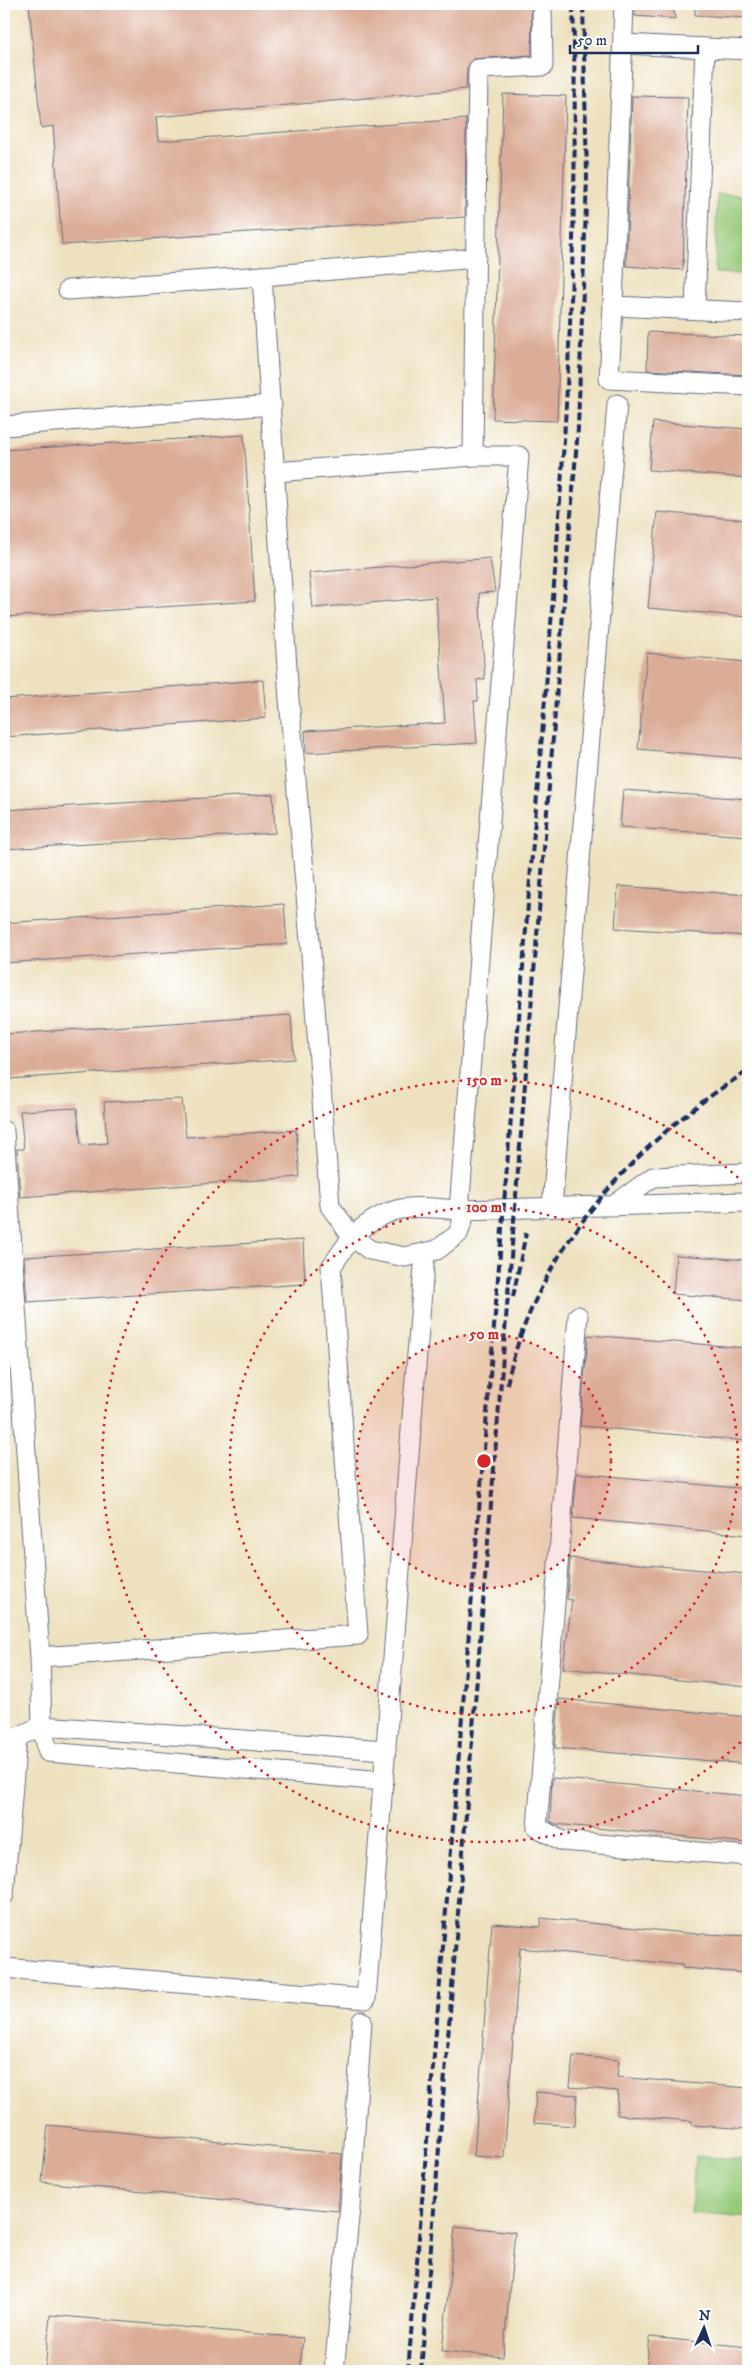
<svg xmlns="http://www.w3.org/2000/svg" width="752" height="2375" viewBox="0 0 752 2375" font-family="'IM FELL DW Pica',serif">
<rect width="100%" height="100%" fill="#fff"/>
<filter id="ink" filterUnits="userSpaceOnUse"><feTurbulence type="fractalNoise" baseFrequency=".02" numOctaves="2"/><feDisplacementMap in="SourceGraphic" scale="10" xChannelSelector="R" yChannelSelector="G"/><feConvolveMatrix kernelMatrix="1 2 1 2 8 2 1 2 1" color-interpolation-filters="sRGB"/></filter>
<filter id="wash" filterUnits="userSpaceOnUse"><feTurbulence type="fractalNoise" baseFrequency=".0096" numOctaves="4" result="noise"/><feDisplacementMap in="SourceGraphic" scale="20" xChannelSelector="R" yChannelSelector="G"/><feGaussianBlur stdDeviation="1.12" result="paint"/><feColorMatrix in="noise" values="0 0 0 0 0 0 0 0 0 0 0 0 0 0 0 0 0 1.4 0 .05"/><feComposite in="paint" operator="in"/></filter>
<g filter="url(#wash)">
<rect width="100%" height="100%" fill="#eee1c0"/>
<g fill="#98ca7a" stroke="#5a7c6c">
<path d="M717 194 748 195V274L715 273Z"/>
<path d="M695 2156 748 2160V2218L691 2213Z"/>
</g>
<g id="blocks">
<g fill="#dbad98">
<path d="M29 4H531L532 55 473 59 467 68 466 89 156 117 158 141 466 119 465 217 62 245 53 126 41 128Z"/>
<path d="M635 4H673L675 19 635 16Z"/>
<path d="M695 4H748V18L695 15Z"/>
<path d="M503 94 566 96 557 421 493 419Z"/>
<path d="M632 96 688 97 683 270 626 266Z"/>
<path d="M648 332 748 336V375L647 370Z"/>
<path d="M653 422 748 429V478L649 470Z"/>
<path d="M244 435 255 601 4 617V450Z"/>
<path d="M657 512 748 520V617L648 608Z"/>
<path d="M490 558 495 592 479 593 485 679 477 680 478 701H474L477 743 306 753 305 731 445 723 436 597 313 608 309 573Z"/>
<path d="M647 653 748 662V759L638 749Z"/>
<path d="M263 680 266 718 4 737V699Z"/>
<path d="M623 790 748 799V836L620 827Z"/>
<path d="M273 794 275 833 4 849V810Z"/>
<path d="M618 886 748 895V936L615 928Z"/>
<path d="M284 904 287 944 4 963V923Z"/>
<path d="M291 1015 294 1059 9 1079 6 1034Z"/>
<path d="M182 1099 186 1137 296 1130 300 1177 20 1197 17 1149H24L20 1111 77 1108 81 1145 107 1143 104 1102Z"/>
<path d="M303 1240 305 1284 27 1302 24 1257Z"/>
<path d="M676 1255 748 1260V1300L673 1294Z"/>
<path d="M588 1335 748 1348V1441L580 1426Z"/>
<path d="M577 1473 748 1489V1535L573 1518Z"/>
<path d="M570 1558 748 1574V1687L563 1668 572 1600 567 1599Z"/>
<path d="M559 1699 748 1717V1764L555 1748Z"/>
<path d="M552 1778 748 1796V1843L555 1824 550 1821Z"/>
<path d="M541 1918 685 1933 748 1936V1973L682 1968V1965L520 1948 504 2158 474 2156 492 1923 540 1927Z"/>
<path d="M573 2056 619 2060 617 2077 748 2088V2129L692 2125V2121L617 2115 618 2091 570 2087Z"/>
<path d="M536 2092 577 2095 575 2126 534 2123Z"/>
<path d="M48 2125 342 2154 338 2211 42 2182Z"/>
<path d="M455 2226 515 2232 503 2357 442 2351Z"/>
<path d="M50 2315 303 2338 300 2371H45Z"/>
<path d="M650 2337 748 2347V2371H646Z"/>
</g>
</g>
</g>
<g filter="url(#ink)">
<use href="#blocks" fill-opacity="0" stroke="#656d80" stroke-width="1"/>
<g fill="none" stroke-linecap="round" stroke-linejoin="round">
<g stroke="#656d80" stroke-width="21">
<g id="minor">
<path d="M542 4 543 66 478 69 473 456H519L459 1210 463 1220 458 1234 437 1250 405 1257 370 1250 352 1237C390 1202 411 1206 459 1210L748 1202"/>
<path d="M624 4 613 306 748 312"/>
<path d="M623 44 748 50"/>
<path d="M68 290 262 276"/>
<path d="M613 306 609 379 748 386"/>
<path d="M695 309 705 48"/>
<path d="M4 426 272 405"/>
<path d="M276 472 473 456"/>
<path d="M4 1131 40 1657"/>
<path d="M613 1206 653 1177 748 1173"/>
<path d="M552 1207 617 404"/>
<path d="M578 1316 537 1827 562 1841 748 1856"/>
<path d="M386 1750 42 1726 40 1657 358 1635 331 1267 352 1237 330 1206 310 941 289 699 262 276 476 258"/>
<path d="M4 1895 17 1737 42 1726 48 1752 384 1781"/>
<path d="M4 1968 366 1999 425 1253"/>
<path d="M334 2371 350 2207 362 2021"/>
</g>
</g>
<use href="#minor" stroke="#fff" stroke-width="19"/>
<g stroke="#1b2f5e" stroke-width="4" stroke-dasharray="8 4" stroke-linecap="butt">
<path d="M513 1297 526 1233"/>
<path d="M507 1384C535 1252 636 1140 748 1071"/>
<path d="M408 2371C446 1908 485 1444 522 980 547 655 583 330 573 4"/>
<path d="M421 2371 578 428 587 177 583 4"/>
</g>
</g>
</g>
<circle cx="484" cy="1461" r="127" fill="#d62828" fill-opacity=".12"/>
<g fill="none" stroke="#d62828" stroke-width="2.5" stroke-dasharray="2.5 5">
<circle cx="484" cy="1461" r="127"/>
<circle cx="484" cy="1461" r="254"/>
<path d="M746 1737A381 381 0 1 1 746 1185"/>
</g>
<circle cx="484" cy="1461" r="8" fill="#d62828" stroke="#fff" stroke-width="2.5"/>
<g font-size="15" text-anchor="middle" font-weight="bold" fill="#d62828" stroke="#fff" stroke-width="4" stroke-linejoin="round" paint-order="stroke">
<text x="484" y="1085">150 m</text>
<text x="484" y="1212">100 m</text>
<text x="484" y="1339">50 m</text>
</g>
<rect width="752" height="2375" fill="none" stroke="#fff" stroke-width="20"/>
<g transform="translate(704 2328) rotate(3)" stroke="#ffffff" stroke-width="4" paint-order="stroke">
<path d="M0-4L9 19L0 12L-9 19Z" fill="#1b2f5e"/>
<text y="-8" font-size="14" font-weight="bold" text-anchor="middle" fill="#1b2f5e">N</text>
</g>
<path d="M570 45v8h128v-8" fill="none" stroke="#1b2f5e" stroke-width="2.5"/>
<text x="577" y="45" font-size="15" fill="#1b2f5e" stroke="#ffffff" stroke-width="4" paint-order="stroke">50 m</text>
</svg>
